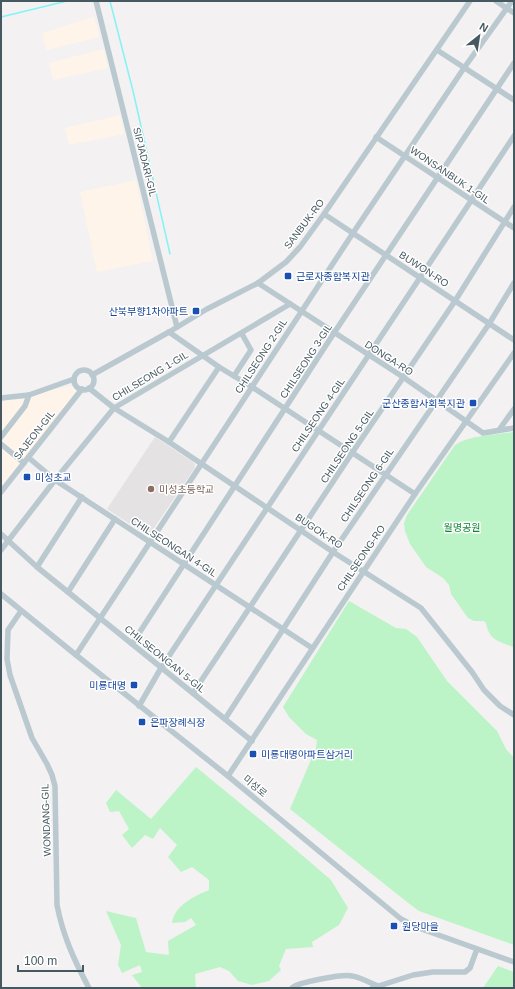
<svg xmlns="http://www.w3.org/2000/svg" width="515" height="989" viewBox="0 0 515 989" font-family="Helvetica,'Noto Sans KR',sans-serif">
<rect width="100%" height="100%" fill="#f3f1f1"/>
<g fill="#fef4ea">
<path d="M94 17 100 37 46 50 42 33Z"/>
<path d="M104 49 108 68 53 80 49 63Z"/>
<path d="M120 115 124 134 69 145 65 128Z"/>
<path d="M136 180 153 261 97 272 80 192Z"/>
<path d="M69 386H74L78 390 1 489V402Z"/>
</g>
<path fill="#e4e2e3" d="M155 437 193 462 195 465 194 469 150 534 147 535 107 509Z"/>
<g fill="#bcf4c7">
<path d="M514 432V646L513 647C498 641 489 640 486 623L484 621H474L468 618 451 594 449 585 443 578 426 567 410 544 405 531 404 523 407 515 455 445C470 435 496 435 514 432Z"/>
<path d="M349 601 396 628 406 629 417 637 447 681 497 731 506 749 514 758V945L419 911 407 902 290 809 316 748 317 740 306 734 289 717 283 707Z"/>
<path d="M196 767 268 826 331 880 348 908 339 925 312 942 313 947 286 949 279 966 281 970 269 981 252 985 238 981 229 971 220 967 195 974 196 988H142L132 975 142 972 140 965 122 973 118 965 121 945 106 911 136 918 146 952 169 955 168 941 196 925 191 918 185 922 172 923C174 906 194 896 209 890V880L192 867 181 872 168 857 177 845 160 828 153 839 145 835 132 848 122 835 129 829 119 811 110 812 106 803 116 790 151 819Z"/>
<path d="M498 966 514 972V988H483Z"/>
</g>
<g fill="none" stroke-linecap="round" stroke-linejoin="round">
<g stroke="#85f3f5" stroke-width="1.5">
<path d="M110 1 133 91 170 254"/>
<path d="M1 17 67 1"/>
</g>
<g stroke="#bac9cf" stroke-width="5.5">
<path d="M96 1 177 327"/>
<path d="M496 1 514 13"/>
<path d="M437 50 514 100"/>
<path d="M376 137 514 228"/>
<path d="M324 214 514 340"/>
<path d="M258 283 403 377 483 433 514 428"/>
<path d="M169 332 219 367 252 387 415 494"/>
<circle cx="84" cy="380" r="10"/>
<path d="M92 375 169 332 207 309 258 283 286 262 300 247 324 214 470 1"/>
<path d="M234 376 251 350 242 334"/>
<path d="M89 388 114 408 169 442 333 552 421 608 472 672 484 690 500 706 514 715"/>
<path d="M1 398 29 395 74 379"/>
<path d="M499 430 514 409"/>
<path d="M1 437 25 406 29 395"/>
<path d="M169 442 219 367"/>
<path d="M1 444 24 463"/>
<path d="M29 458 55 480 312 648"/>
<path d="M1 492 82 389"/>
<path d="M1 534 37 567 252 741"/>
<path d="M1 550 55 480 114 408 290 304"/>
<path d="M37 567 82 497"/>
<path d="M68 592 115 519"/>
<path d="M1 594 76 655 228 776 401 919 416 927 514 962"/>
<path d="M21 611 8 630 7 659 10 675 32 738 47 764 52 775 55 786 57 905C63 936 74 960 89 988"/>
<path d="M132 644 334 333 514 63"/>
<path d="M76 655 353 233 464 68 512 1"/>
<path d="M193 693 352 453 455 301 514 207"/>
<path d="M139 706 161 668 514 136"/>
<path d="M225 719 333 552 489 324 514 283"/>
<path d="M228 776 415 494 514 353"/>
<path d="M292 988C298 982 343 974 352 976 360 977 370 983 378 986"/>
<path d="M372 988 413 975 433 972H465L470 968 477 949"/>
</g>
</g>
<g fill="#1a4fb4" stroke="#fff" stroke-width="1.5">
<rect x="284" y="272" width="8" height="8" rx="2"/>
<rect x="192" y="307" width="8" height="8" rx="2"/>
<rect x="469" y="399" width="8" height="8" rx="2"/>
<rect x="23" y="473" width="8" height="8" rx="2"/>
<rect x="130" y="681" width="8" height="8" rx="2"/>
<rect x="138" y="718" width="8" height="8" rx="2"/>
<rect x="249" y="750" width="8" height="8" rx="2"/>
<rect x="390" y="922" width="8" height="8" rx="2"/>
</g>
<circle fill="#8d6e63" stroke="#fff" stroke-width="1.5" cx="151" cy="489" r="4"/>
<g text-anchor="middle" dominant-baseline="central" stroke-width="3" stroke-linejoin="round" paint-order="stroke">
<g font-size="10" fill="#465960" stroke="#fff">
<text transform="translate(145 162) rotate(76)">SIPJADARI-GIL</text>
<text transform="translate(450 175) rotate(34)">WONSANBUK 1-GIL</text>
<text transform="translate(304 224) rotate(-53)">SANBUK-RO</text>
<text transform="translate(424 269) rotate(33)">BUWON-RO</text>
<text transform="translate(261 356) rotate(-57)">CHILSEONG 2-GIL</text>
<text transform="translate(389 358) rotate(33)">DONGA-RO</text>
<text transform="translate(306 361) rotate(-57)">CHILSEONG 3-GIL</text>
<text transform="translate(150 376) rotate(-31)">CHILSEONG 1-GIL</text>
<text transform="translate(318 415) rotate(-56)">CHILSEONG 4-GIL</text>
<text transform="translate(34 435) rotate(-52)">SAJEON-GIL</text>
<text transform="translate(347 446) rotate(-56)">CHILSEONG 5-GIL</text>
<text transform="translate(367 485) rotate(-56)">CHILSEONG 6-GIL</text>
<text transform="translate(319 531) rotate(34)">BUGOK-RO</text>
<text transform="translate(174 547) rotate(33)">CHILSEONGAN 4-GIL</text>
<text transform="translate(361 558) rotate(-56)">CHILSEONG-RO</text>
<text transform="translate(165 659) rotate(39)">CHILSEONGAN 5-GIL</text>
<text transform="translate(255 786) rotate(40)">미성로</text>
<text transform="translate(46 820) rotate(-92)">WONDANG-GIL</text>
</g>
<g font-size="10" fill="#164399" stroke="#fff" text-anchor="start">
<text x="296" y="276">근로자종합복지관</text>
<text x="188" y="311" text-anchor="end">산북부향1차아파트</text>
<text x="465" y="403" text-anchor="end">군산종합사회복지관</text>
<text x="35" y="477">미성초교</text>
<text x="126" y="685" text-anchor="end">미룡대명</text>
<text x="150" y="722">은파장례식장</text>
<text x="261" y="754">미룡대명아파트삼거리</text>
<text x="402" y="926">원당마을</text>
</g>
<g font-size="10" fill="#785e54" stroke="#fff" text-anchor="start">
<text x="159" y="489">미성초등학교</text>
</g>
<g font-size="10" fill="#0e8533" stroke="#fff">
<text x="462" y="527">월명공원</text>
</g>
</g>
<rect width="515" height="989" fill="none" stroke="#465960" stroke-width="4"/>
<g transform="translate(479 36) rotate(30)" stroke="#ffffff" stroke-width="3" paint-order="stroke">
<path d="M0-3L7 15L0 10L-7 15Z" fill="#465960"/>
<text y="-6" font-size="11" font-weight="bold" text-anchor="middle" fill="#465960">N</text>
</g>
<path d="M18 965v6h65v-6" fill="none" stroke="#465960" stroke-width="2"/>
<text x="24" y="965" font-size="12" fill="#465960" stroke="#ffffff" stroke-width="3" paint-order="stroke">100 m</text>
</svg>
